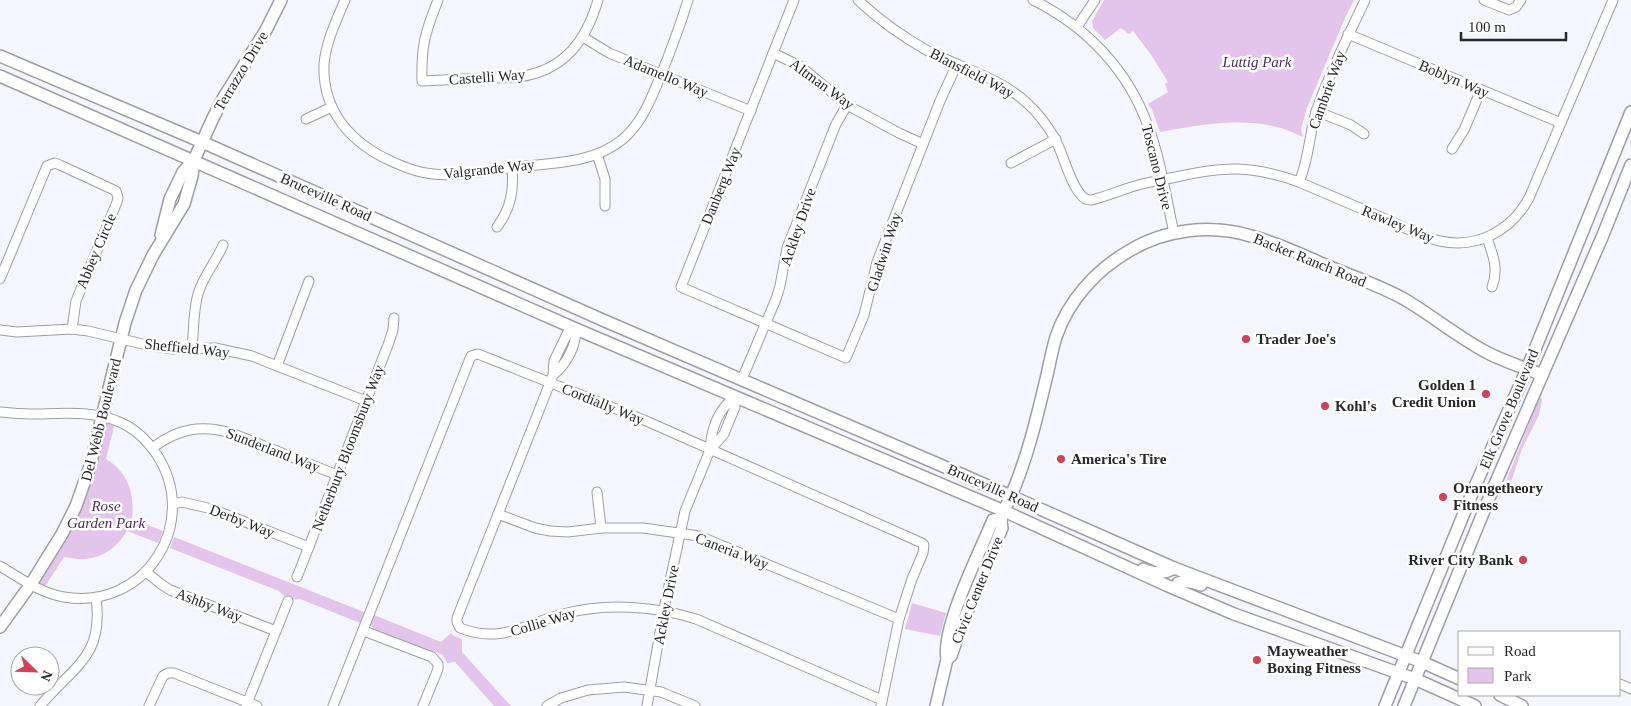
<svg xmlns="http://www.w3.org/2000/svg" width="1631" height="706" viewBox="0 0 1631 706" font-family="Georgia,serif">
<rect width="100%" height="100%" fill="#f5f6fd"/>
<g fill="#e3c5eb">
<path d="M1104 0H1354L1345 18 1307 108 1301 129 1303 137C1296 134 1288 130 1281 128 1241 117 1200 125 1160 132L1152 110 1148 104 1168 92 1165 84 1168 82 1152 56 1133 31 1129 34 1121 28 1105 40 1093 28 1092 21Z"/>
<path d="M1540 396 1542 400 1539 415 1522 449 1511 482 1499 499Z"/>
<path d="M109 423H115L106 459C128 472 135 494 132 519L163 531 158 543 127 531C111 556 92 563 64 557L44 588 39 585 38 580C58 550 78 521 89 486 96 466 99 446 104 426Z"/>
<path d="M174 537 364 612 360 623 300 599C291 601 285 598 279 591L170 548Z"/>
<path d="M912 603 946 613 940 636 905 629Z"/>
<path d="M374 615 441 642 451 633 454 636 462 639V652L511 706H494L455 662 447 663 443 655 439 653 427 651 374 630 371 625Z"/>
</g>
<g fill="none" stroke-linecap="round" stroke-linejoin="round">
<g stroke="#9e9fa5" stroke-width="11">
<g id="street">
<path d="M345 0C336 21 326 42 324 64 322 112 352 144 393 162 406 168 419 173 433 174 457 177 490 170 516 167 552 163 593 164 623 139 643 122 651 98 661 75 671 50 680 26 688 0"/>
<path d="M438 0C425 33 421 46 422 81 444 80 466 79 487 78 498 78 508 78 518 77 564 71 586 41 598 0"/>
<path d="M794 0 681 287 846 358 864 315 877 262 940 101 957 64"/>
<path d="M858 0C879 20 903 37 928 51 961 68 1001 78 1028 104 1039 114 1047 125 1054 137 1064 154 1068 180 1081 195 1084 199 1087 200 1091 200 1106 197 1120 190 1135 186 1148 182 1162 180 1176 177 1223 166 1252 165 1299 182 1327 194 1355 206 1383 218 1402 226 1421 237 1440 241 1477 249 1511 231 1529 198L1613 0"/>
<path d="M1033 0C1086 26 1128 70 1148 126 1161 160 1166 198 1174 233"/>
<path d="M1484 0 1509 10 1516 7 1521 0"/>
<path d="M1077 27 1095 0"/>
<path d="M1348 34 1561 123"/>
<path d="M583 37 609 53 751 111"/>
<path d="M773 53 800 66 847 105 899 133 923 144"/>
<path d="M1316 111 1351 125 1364 134"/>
<path d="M306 119 332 107"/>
<path d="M1452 149 1464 130 1481 90"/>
<path d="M597 154 605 179V206"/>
<path d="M1011 163 1056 139"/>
<path d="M1299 182C1309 160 1309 135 1316 112 1329 73 1348 37 1365 0"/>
<path d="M497 227C511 208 514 191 512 167"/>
<path d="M1487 238C1493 255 1499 269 1492 287"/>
<path d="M0 279 47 166 55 163 60 165 116 191 118 198 117 202 76 301 72 329"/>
<path d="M0 330 17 332 72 329 88 331 151 346 173 349 215 348 252 356 366 401"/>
<path d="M192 348C194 330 193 311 198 294 203 276 216 262 223 245"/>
<path d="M277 366 309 281"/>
<path d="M553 375C567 364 576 346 576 329L568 332 554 361 553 375 457 618V622L460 628C503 645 527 622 567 613 608 603 655 606 696 619L882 700"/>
<path d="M742 379 776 299 780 286 787 248 836 124 847 105"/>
<path d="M0 412C10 413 20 414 30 414 57 414 91 410 117 421 133 427 147 440 157 455 201 523 145 611 64 597 40 593 20 578 0 566"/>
<path d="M152 448C179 428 202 424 234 434L337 475"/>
<path d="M710 450C711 430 718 409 735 397"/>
<path d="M597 492 601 528"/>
<path d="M173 504 182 502 212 509 309 547"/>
<path d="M498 514 535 528 550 531 568 532 601 528H643L699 536 899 619"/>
<path d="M146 572 161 584 170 590 276 631"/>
<path d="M297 577 388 345 393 330 394 318"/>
<path d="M364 631 432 657 438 664V669L423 706"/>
<path d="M1620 684 1631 689"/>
<path d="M40 706C73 666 104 658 96 598"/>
<path d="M149 706 163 676 168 673H174L257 706"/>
<path d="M246 706 288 601"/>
<path d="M333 706 471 356 478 354 644 420 922 543 924 545 923 553 912 579 899 619 881 706"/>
<path d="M547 706 561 698 588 690 624 687 661 692 695 706"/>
<path d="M647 706 665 604 685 511 710 450 724 434 735 407V397"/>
</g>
</g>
<g stroke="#9e9fa5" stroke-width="14">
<g id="secondary">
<path d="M0 56 202 142 605 321 938 464 1174 568 1422 662 1460 679"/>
<path d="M0 76 576 329 1004 511 1166 585 1234 614 1415 679 1475 706"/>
<path d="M161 235 170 199 183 172 194 160"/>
<path d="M1143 569C1155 574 1164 574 1174 568"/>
<path d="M1176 589 1178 583C1186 580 1193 582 1201 585"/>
<path d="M0 627 31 584 62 534 76 506 90 466 125 323 136 290 153 255 184 204 192 176 194 160 213 118 224 97 266 30 281 0"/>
<path d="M947 659 951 656 961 627 1002 528C999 515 1006 508 1011 496 1028 456 1037 417 1047 375 1050 362 1052 350 1056 337 1068 301 1096 270 1129 251 1165 229 1211 224 1251 236 1278 243 1304 256 1330 267 1354 277 1381 286 1404 299 1433 316 1459 338 1488 353 1505 362 1524 367 1542 375"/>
<path d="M1500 695 1522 706"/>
<path d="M936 706 947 659C941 628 980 552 993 520L1000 519"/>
<path d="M1385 706 1476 484 1527 369 1631 112"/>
<path d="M1404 706 1492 491 1603 235 1631 165"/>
</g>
</g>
<use href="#street" stroke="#fff" stroke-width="9"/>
<use href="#secondary" stroke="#fff" stroke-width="11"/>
</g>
<g fill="#d14158" stroke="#fff" stroke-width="2">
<circle cx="1246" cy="339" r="5"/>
<circle cx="1486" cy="394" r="5"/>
<circle cx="1325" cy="406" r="5"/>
<circle cx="1061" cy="459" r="5"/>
<circle cx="1443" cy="497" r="5"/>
<circle cx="1523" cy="560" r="5"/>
<circle cx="1257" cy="660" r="5"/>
</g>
<g text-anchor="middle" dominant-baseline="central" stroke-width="5" stroke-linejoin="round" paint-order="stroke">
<g font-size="15" font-style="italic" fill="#522b5b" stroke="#fff">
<text x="1257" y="62">Luttig Park</text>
<text x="106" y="506">Rose<tspan x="106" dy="17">Garden Park</tspan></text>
</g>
<g font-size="15" fill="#28282b" stroke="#fff">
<text transform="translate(241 71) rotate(-59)">Terrazzo Drive</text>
<text transform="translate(972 73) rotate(27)">Blansfield Way</text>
<text transform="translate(666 76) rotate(22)">Adamello Way</text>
<text transform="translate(487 77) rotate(-4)">Castelli Way</text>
<text transform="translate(1454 79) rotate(23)">Boblyn Way</text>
<text transform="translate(822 84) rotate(36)">Altman Way</text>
<text transform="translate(1327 90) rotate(-70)">Cambrie Way</text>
<text transform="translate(1157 167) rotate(76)">Toscano Drive</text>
<text transform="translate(489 169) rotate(-6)">Valgrande Way</text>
<text transform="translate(721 186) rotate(-68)">Danberg Way</text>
<text transform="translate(326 197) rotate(24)">Bruceville Road</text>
<text transform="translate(1398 224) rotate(22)">Rawley Way</text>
<text transform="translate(798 227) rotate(-71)">Ackley Drive</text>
<text transform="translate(96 251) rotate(-67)">Abbey Circle</text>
<text transform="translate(884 252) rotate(-72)">Gladwin Way</text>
<text transform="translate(1310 260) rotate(22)">Backer Ranch Road</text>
<text transform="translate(187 348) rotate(6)">Sheffield Way</text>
<text transform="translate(603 404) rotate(22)">Cordially Way</text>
<text transform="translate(1509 409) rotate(-67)">Elk Grove Boulevard</text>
<text transform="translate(101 420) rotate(-76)">Del Webb Boulevard</text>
<text transform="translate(348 448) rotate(-69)">Netherbury Bloomsbury Way</text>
<text transform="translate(273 450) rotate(21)">Sunderland Way</text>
<text transform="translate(993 488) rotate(24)">Bruceville Road</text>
<text transform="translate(242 521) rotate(21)">Derby Way</text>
<text transform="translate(732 551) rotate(21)">Caneria Way</text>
<text transform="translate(977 590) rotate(-68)">Civic Center Drive</text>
<text transform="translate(209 605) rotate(21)">Ashby Way</text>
<text transform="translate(666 605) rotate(-79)">Ackley Drive</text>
<text transform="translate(543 622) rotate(-17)">Collie Way</text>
</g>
<g font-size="15" font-weight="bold" fill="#28282b" stroke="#fff" text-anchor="start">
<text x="1256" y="339">Trader Joe's</text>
<text x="1476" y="385" text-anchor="end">Golden 1<tspan x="1476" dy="17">Credit Union</tspan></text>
<text x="1335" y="406">Kohl's</text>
<text x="1071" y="459">America's Tire</text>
<text x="1453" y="488">Orangetheory<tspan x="1453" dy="17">Fitness</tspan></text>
<text x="1513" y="560" text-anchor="end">River City Bank</text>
<text x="1267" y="651">Mayweather<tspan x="1267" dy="17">Boxing Fitness</tspan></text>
</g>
</g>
<rect x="1458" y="631" width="162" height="65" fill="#ffffff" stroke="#a9a9aa"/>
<rect x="1468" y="647" width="25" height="8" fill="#ffffff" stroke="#a9a9aa"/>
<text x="1504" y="656" font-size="15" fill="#28282b">Road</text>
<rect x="1468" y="668" width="25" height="15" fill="#e3c5eb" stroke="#a9a9aa"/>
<text x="1504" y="681" font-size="15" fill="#28282b">Park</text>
<g transform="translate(35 671) rotate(113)"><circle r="24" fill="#ffffff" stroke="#a9a9aa"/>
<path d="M0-4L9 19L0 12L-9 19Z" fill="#d14158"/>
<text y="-8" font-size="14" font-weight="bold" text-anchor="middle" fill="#28282b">N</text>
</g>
<path d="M1461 32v8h105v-8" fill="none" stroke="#28282b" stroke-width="2.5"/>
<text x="1468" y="32" font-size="15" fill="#28282b" stroke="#ffffff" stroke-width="4" paint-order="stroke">100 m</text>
</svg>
